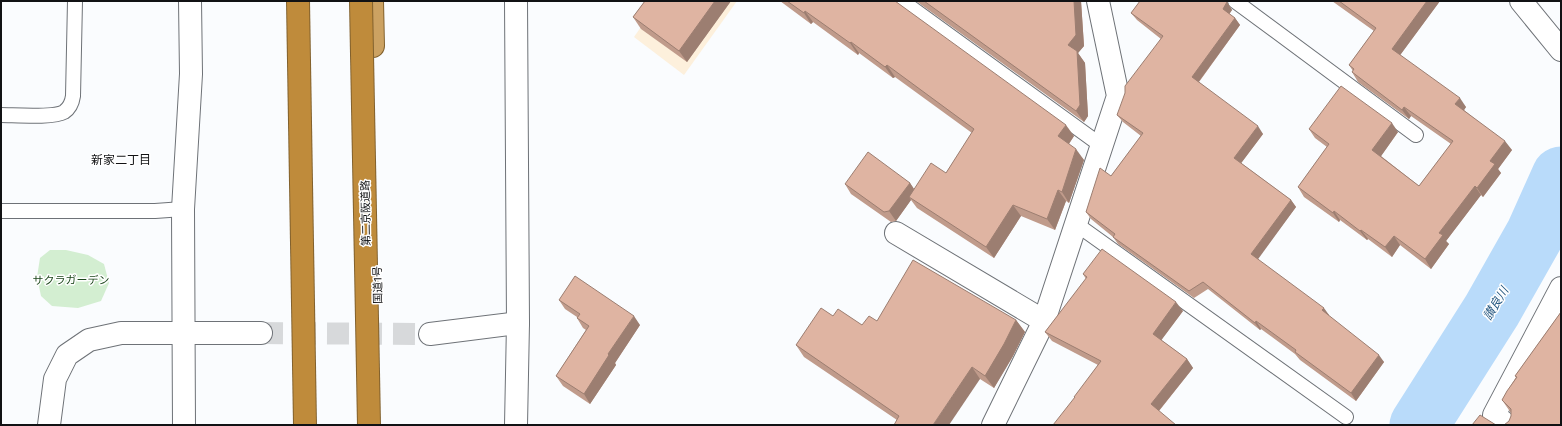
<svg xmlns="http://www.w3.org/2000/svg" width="1562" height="426" viewBox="0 0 1562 426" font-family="Commissioner,'Noto Sans JP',sans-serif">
<rect width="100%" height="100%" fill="#fafcfe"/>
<path fill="#fdf0dc" d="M659 1H737L684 75 634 37Z"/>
<path fill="#d3eed1" d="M50 250H66L88 255 104 264 109 283 101 301 78 308 52 306 41 296 37 277 40 258Z"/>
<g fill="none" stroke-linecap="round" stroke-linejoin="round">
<path stroke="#b9dbfa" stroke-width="59" d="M1419 425 1492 310 1535 234 1561 176"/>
<path stroke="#d7d9db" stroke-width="22" stroke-dasharray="22 11" stroke-linecap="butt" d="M261 333 430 334"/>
<g stroke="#6e7277" stroke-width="16">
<g id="service">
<path d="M902 1 1102 146"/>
<path d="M1235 1 1416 135"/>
<path d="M1 115C14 115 54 118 64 112 70 108 72 103 73 96L75 1"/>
<path d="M1 211H155L183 209"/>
<path d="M1076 224 1346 417"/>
</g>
</g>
<g stroke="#6e7277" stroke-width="24">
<g id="minor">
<path d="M896 233 1044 321"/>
<path d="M183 333H261"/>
<path d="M430 334 518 323"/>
<path d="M184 425 183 209 191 74 190 1"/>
<path d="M516 425 518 323 516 1"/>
<path d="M993 425 1044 321 1118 96 1098 1"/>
<path d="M1507 425 1494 415 1561 288"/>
</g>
</g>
<g stroke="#6e7277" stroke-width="24">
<g id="tertiary">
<path d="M1521 1 1561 50"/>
<path d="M49 425 55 379 67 355 89 340 121 333H183"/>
</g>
</g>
<g stroke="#82612d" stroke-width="24">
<path id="trunk" d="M372 1 373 46"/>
</g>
<use href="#service" stroke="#fff" stroke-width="14"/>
<use href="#minor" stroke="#fff" stroke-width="22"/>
<use href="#tertiary" stroke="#fff" stroke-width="22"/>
<use href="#trunk" stroke="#cca262" stroke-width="22"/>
<g stroke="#82612d" stroke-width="24" stroke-linecap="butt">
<g id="motorway-bridge">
<path d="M298 1 305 425"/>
<path d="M361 1 369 425"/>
</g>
</g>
<use href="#motorway-bridge" stroke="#bf8b3b" stroke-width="22"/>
</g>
<g fill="#c09b8b">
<path d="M645 1H731L687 62 641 29 633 17Z"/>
<path d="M780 1H895L1074 136 1069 144 1084 160 1069 203 1066 201 1055 230 1021 216 994 258 917 208 911 200 896 221 891 222 851 194 845 184 910 183 914 189 946 173 972 133 895 77 893 78 859 53 858 55 813 22 811 24Z"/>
<path d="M916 1H1081L1084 46 1078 53 1085 63 1088 116 1084 122Z"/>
<path d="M1140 1H1227V2L1232 10 1229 14 1235 18 1240 25 1199 82 1263 134 1241 163 1291 200 1296 207 1257 259 1329 315V316L1384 362 1356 401 1300 360 1295 354 1261 329 1260 330 1208 289 1194 298 1118 244 1113 237 1091 219 1086 212 1111 176 1141 136 1123 122 1117 115 1161 39 1137 20 1131 13Z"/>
<path d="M1332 1H1440L1400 55 1466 107 1464 110 1512 150 1498 169 1501 173 1483 197 1481 195 1446 241 1449 244 1431 269 1400 245 1392 257 1368 239 1367 240 1340 220 1339 222 1304 197 1298 187 1327 147 1315 138 1309 129 1398 132 1381 156 1419 186 1451 144 1411 116 1409 119 1358 82 1352 72 1353 71 1349 65 1374 31Z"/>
<path d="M1083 274 1183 311 1161 340 1187 359 1193 368 1159 411 1075 398 1098 365 1052 341 1045 332 1086 279Z"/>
<path d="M559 300 640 325 615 363 616 365 590 404 563 386 556 376 586 330 583 328 577 318V317L565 309Z"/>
<path d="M1561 312 1509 421 1511 416V413L1502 400 1516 377 1515 376Z"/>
<path d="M833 316 862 325 877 321 1016 320 1025 332 1013 356 994 388 980 379 897 420 804 357 796 345Z"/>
</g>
<g fill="#9c7e71">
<path d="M715 1H731L687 62 679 51Z"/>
<path d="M1074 1H1081L1084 46 1078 53 1085 63 1088 116 1084 122 1076 111 1068 45Z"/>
<path d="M1225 1H1227V2L1232 10 1228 16 1223 9Z"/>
<path d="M1427 1H1440L1398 58 1392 49Z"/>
<path d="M805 11 813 22 811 24 804 13Z"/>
<path d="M1235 18 1240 25 1197 84 1192 77Z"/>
<path d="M851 42 859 53 858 55 850 43Z"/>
<path d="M887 65 895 77 893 78 885 67Z"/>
<path d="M1460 98 1466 107 1462 113 1455 104Z"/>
<path d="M1404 107 1411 116 1409 119 1402 110Z"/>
<path d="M1392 123 1398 132 1379 159 1372 150Z"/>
<path d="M1066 125 1074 136 1066 148 1058 136Z"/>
<path d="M1258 126 1263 134 1239 166 1234 158Z"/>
<path d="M1505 141 1512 150 1498 169 1501 173 1483 197 1477 188 1490 161Z"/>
<path d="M1076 149 1084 160 1069 203 1062 192Z"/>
<path d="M910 183 916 192 909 197 911 200 896 221 889 211Z"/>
<path d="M1475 186 1481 195 1446 241 1449 244 1431 269 1425 259 1439 233Z"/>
<path d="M1058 190 1066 201 1055 230 1047 219Z"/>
<path d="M1291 200 1296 207 1256 262 1251 254Z"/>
<path d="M1013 205 1021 216 994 258 986 247Z"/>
<path d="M1334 211 1340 220 1339 222 1333 213Z"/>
<path d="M1361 230 1368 239 1367 240 1360 231Z"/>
<path d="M1394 236 1400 245 1392 257 1385 247Z"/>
<path d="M1176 302 1183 311 1160 342 1153 334Z"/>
<path d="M1324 308 1329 315 1327 318 1322 310Z"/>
<path d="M634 316 640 325 615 363 616 365 590 404 584 394 608 354Z"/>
<path d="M1016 320 1025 332 1013 356 994 388 985 376Z"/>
<path d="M1256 321 1261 329 1260 330 1255 323Z"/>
<path d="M1379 355 1384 362 1356 401 1351 393Z"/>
<path d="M1187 359 1193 368 1157 413 1151 404Z"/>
<path d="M972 367 980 379 949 425H933Z"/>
</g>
<g fill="#dfb4a2" stroke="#9c7e71">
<path d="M645 1H715L679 51 633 17Z"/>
<path d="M787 1H895L1066 125 1058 136 1076 149 1062 192 1058 190 1047 219 1013 205 986 247 909 197 931 163 946 173 974 129 887 65 885 67 851 42 850 43 805 11 804 13Z"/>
<path d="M924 1H1074L1076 35 1068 45 1077 51 1080 105 1076 111Z"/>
<path d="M1140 1H1226L1227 2 1223 9 1235 18 1192 77 1258 126 1234 158 1291 200 1251 254 1324 308 1322 310 1379 355 1351 393 1295 352 1296 350 1256 321 1255 323 1203 282 1189 291 1113 237 1115 234 1086 212 1100 168 1111 176 1143 133 1117 115 1125 93V86L1163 36 1131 13Z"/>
<path d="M1339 1H1427L1392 49 1460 98 1455 104 1505 141 1490 161 1495 164 1477 188 1475 186 1439 233 1443 235 1425 259 1394 236 1385 247 1361 230 1360 231 1334 211 1333 213 1298 187 1329 144 1309 129 1341 86 1392 123 1372 150 1419 186 1453 141 1404 107 1402 110 1352 72 1354 69 1349 65 1376 28Z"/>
<path d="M868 152 910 183 889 211 884 212 845 184Z"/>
<path d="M1102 249 1176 302 1153 334 1187 359 1151 404 1176 425H1053L1075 397H1074L1101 361 1045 332 1087 277 1083 274Z"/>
<path d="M913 260 1016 320 1004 344 985 376 972 367 933 425H894L899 416 796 345 821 308 833 316 838 309 862 325 869 316 877 321Z"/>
<path d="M575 276 634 316 608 354 609 355 584 394 556 376 589 326 577 318 580 314 559 300Z"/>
<path d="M1561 312V425H1504L1509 421 1511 416V409L1502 400 1507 391 1517 377 1515 376Z"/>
<path d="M1480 415 1496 425H1472Z"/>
</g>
<g text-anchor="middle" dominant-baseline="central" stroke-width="3" stroke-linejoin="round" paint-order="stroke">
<g font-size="11" fill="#111214" stroke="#fff">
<text transform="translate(365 213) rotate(-91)">第二京阪道路</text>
<text transform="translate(377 285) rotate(-91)">国道1号</text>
</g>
<g font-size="11" fill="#1b461a" stroke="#fff">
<text x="71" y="279">サクラガーデン</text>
</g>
<g font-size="12" fill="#111214" stroke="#fff">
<text x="121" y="159">新家二丁目</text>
</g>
<g font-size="12" font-style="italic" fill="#245780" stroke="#fff">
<text transform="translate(1495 303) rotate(-59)">讃良川</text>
</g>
</g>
<rect width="1562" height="426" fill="none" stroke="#111214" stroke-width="4"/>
</svg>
